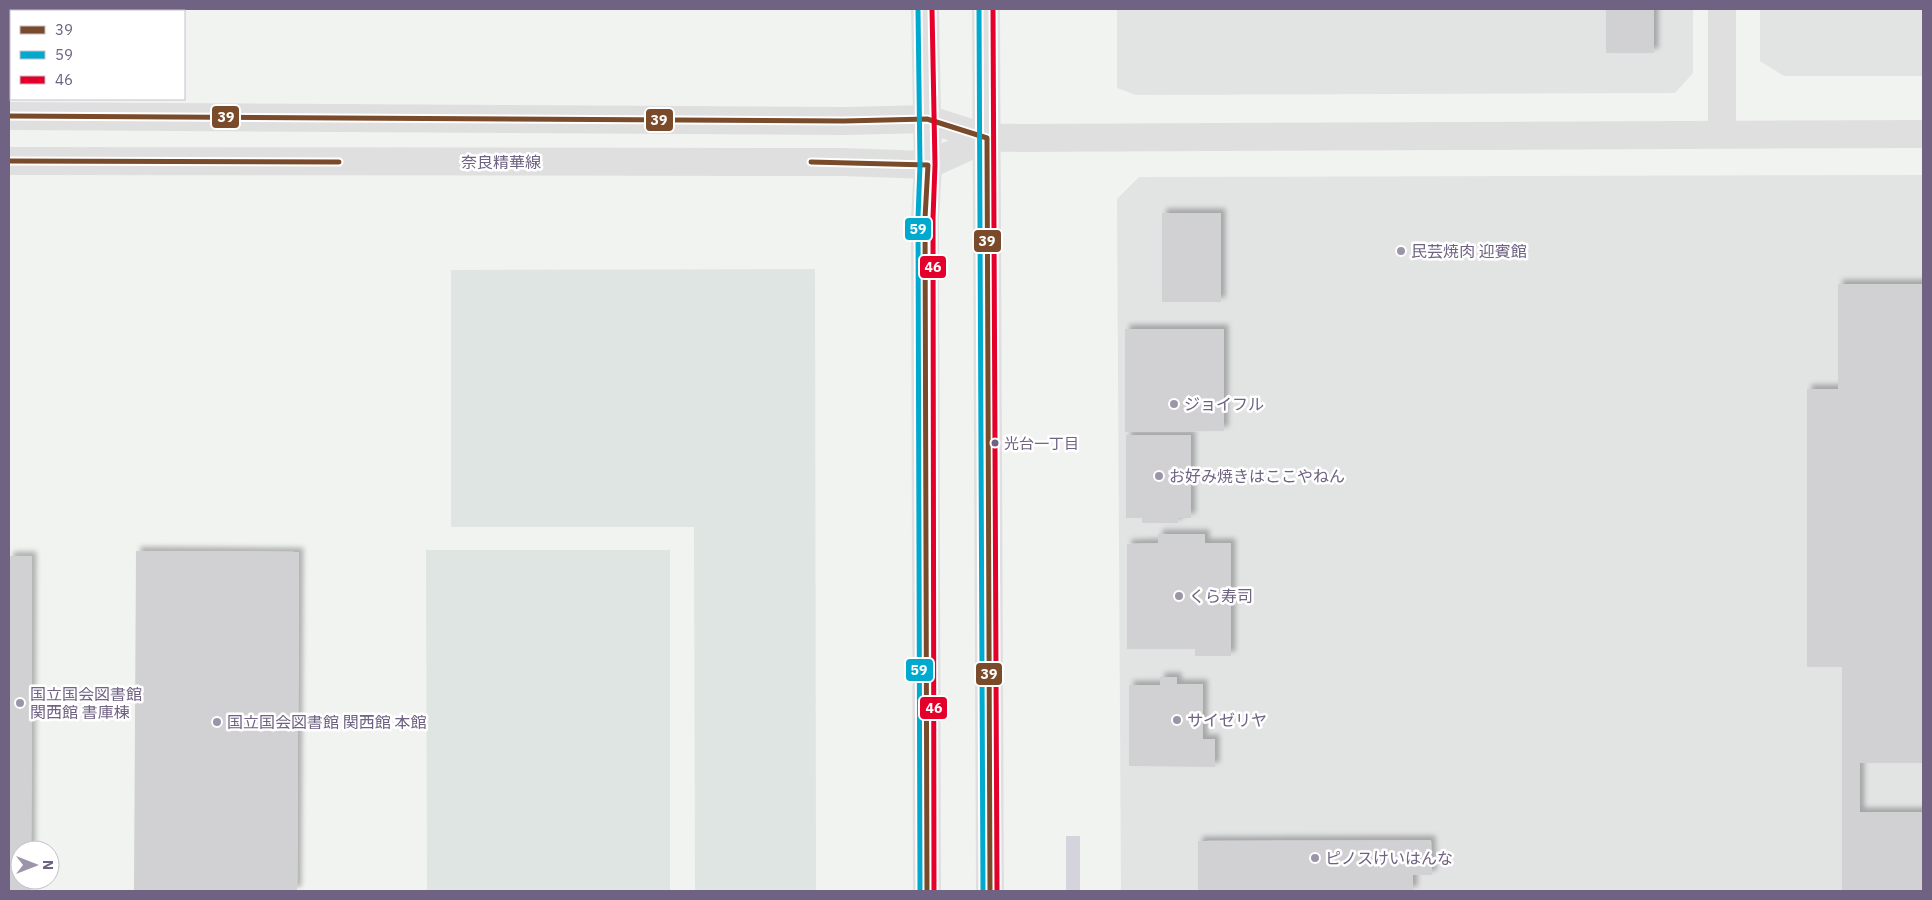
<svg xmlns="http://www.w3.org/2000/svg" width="1932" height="900" viewBox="0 0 1932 900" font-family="'IBM Plex Sans','Noto Sans JP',sans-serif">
<defs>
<filter id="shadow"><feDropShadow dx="4.5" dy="-4.5" stdDeviation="2.5" flood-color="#0004"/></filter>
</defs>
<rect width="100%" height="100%" fill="#f1f3f1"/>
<g fill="#e2e3e3">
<path d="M1117 9H1693V73L1675 93 1136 95 1117 88Z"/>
<path d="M1760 9H1923V76H1784L1760 61Z"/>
<path d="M1923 175V891H1121L1117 199 1139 177Z"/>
</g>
<g fill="#dee5e2">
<path d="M815 269 816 891H695L694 527H451V270Z"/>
<path d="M426 550H670V891H427Z"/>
</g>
<rect fill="#d5d4dc" x="1066" y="836" width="14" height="55"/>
<g fill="#d1d1d3" filter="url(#shadow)">
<rect x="1606" y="9" width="48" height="44"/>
<rect x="1162" y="213" width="59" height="89"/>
<path d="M1838 284H1923V763H1860V812H1923V891H1842V667H1807V389H1838Z"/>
<path d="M1125 329H1224V431L1125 432Z"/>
<path d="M1126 435H1191V518H1178V523H1142V518H1126Z"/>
<path d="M1158 534H1205V543H1231V656H1195V649H1127V544L1158 543Z"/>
<path d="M136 551 299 552 297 891H134Z"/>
<path d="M9 556H32L31 850H20V880H31V891H9Z"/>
<path d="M1160 677H1177V684H1203V739H1215V767L1129 766V685H1160Z"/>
<path d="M1431 840 1432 875H1413V891H1198V841Z"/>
</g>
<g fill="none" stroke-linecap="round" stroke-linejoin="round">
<g stroke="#dfdfe0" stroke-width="28">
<path d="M1722 9V134"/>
<path d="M987 138 1923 134"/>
</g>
<g stroke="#dfdfe0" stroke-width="28">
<path d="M925 9 928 165 925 218 927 891"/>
<path d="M986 9 990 891"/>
<path d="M9 116 844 121 927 119 987 138"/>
<path d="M9 161 843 162 928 165 987 138"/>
</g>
<g stroke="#fff" stroke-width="9">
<g id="bus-1">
<path d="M9 116 844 121 927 119 987 138 990 891"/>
<path d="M9 161 339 162"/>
<path d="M811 162 928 165 925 218 927 891"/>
</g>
</g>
<g stroke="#fff" stroke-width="9">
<g id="bus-2">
<path d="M918 9 920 165 918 218 920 891"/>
<path d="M979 9 983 891"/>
</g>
</g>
<g stroke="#fff" stroke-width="9">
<g id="bus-3">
<path d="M932 9 935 165 933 218 934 891"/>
<path d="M993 9 997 891"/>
</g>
</g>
<use href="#bus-1" stroke="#7a4b2a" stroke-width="5"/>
<use href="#bus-2" stroke="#00a9ce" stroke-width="5"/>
<use href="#bus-3" stroke="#e4002b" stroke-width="5"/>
</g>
<g fill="#9c95a9" stroke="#fff" stroke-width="2">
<circle cx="1401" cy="251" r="5"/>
<circle cx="1174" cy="404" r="5"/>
<circle cx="1159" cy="476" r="5"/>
<circle cx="1179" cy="596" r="5"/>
<circle cx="20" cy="703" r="5"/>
<circle cx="1177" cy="720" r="5"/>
<circle cx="217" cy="722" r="5"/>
<circle cx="1315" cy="858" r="5"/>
</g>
<circle fill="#6f6282" stroke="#fff" stroke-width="2" cx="995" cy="443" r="4.5"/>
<g text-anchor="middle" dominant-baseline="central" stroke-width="5" stroke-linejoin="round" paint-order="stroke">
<g font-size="15" fill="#6f6282" stroke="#fff" text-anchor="start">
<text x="1004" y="443">光台一丁目</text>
</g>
<g font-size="16" fill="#6f6282" stroke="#fff">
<text x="501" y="162">奈良精華線</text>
</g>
<g font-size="16" fill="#6f6282" stroke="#fff" text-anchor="start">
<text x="1411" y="251">民芸焼肉 迎賓館</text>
<text x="1184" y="404">ジョイフル</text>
<text x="1169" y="476">お好み焼きはここやねん</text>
<text x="1189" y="596">くら寿司</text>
<text x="30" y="694">国立国会図書館<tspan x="30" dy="18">関西館 書庫棟</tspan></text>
<text x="1187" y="720">サイゼリヤ</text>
<text x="227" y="722">国立国会図書館 関西館 本館</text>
<text x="1325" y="858">ピノスけいはんな</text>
</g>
</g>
<g stroke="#fff" stroke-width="2">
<rect x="211" y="105" width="29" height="24" rx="5" fill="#7a4b2a"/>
<rect x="645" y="108" width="29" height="24" rx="5" fill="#7a4b2a"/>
<rect x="904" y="217" width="28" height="24" rx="5" fill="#00a9ce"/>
<rect x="973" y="229" width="29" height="24" rx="5" fill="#7a4b2a"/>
<rect x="919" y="255" width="28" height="24" rx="5" fill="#e4002b"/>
<rect x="905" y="658" width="29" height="24" rx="5" fill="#00a9ce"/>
<rect x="975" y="662" width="28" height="24" rx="5" fill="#7a4b2a"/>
<rect x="919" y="696" width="29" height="24" rx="5" fill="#e4002b"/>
</g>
<g font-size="14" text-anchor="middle" font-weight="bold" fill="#fff">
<text x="226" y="122">39</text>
<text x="659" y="125">39</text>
<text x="918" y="234">59</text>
<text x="987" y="246">39</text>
<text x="933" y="272">46</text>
<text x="919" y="675">59</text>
<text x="989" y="679">39</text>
<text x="934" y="713">46</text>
</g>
<rect width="1932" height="900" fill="none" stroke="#6f6282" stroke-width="20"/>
<rect x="10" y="10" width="175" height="90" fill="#ffffff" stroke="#c5c0cd"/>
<rect x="20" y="26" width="25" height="8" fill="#7a4b2a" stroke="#c5c0cd"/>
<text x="55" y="35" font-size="15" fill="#6f6282">39</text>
<rect x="20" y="51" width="25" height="8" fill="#00a9ce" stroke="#c5c0cd"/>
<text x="55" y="60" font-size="15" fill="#6f6282">59</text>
<rect x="20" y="76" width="25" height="8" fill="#e4002b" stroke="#c5c0cd"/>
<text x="55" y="85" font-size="15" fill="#6f6282">46</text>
<g transform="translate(35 865) rotate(90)"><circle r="24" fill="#ffffff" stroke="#c5c0cd"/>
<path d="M0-4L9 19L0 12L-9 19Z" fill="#9c95a9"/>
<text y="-8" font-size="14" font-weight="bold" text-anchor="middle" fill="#6f6282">N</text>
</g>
</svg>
